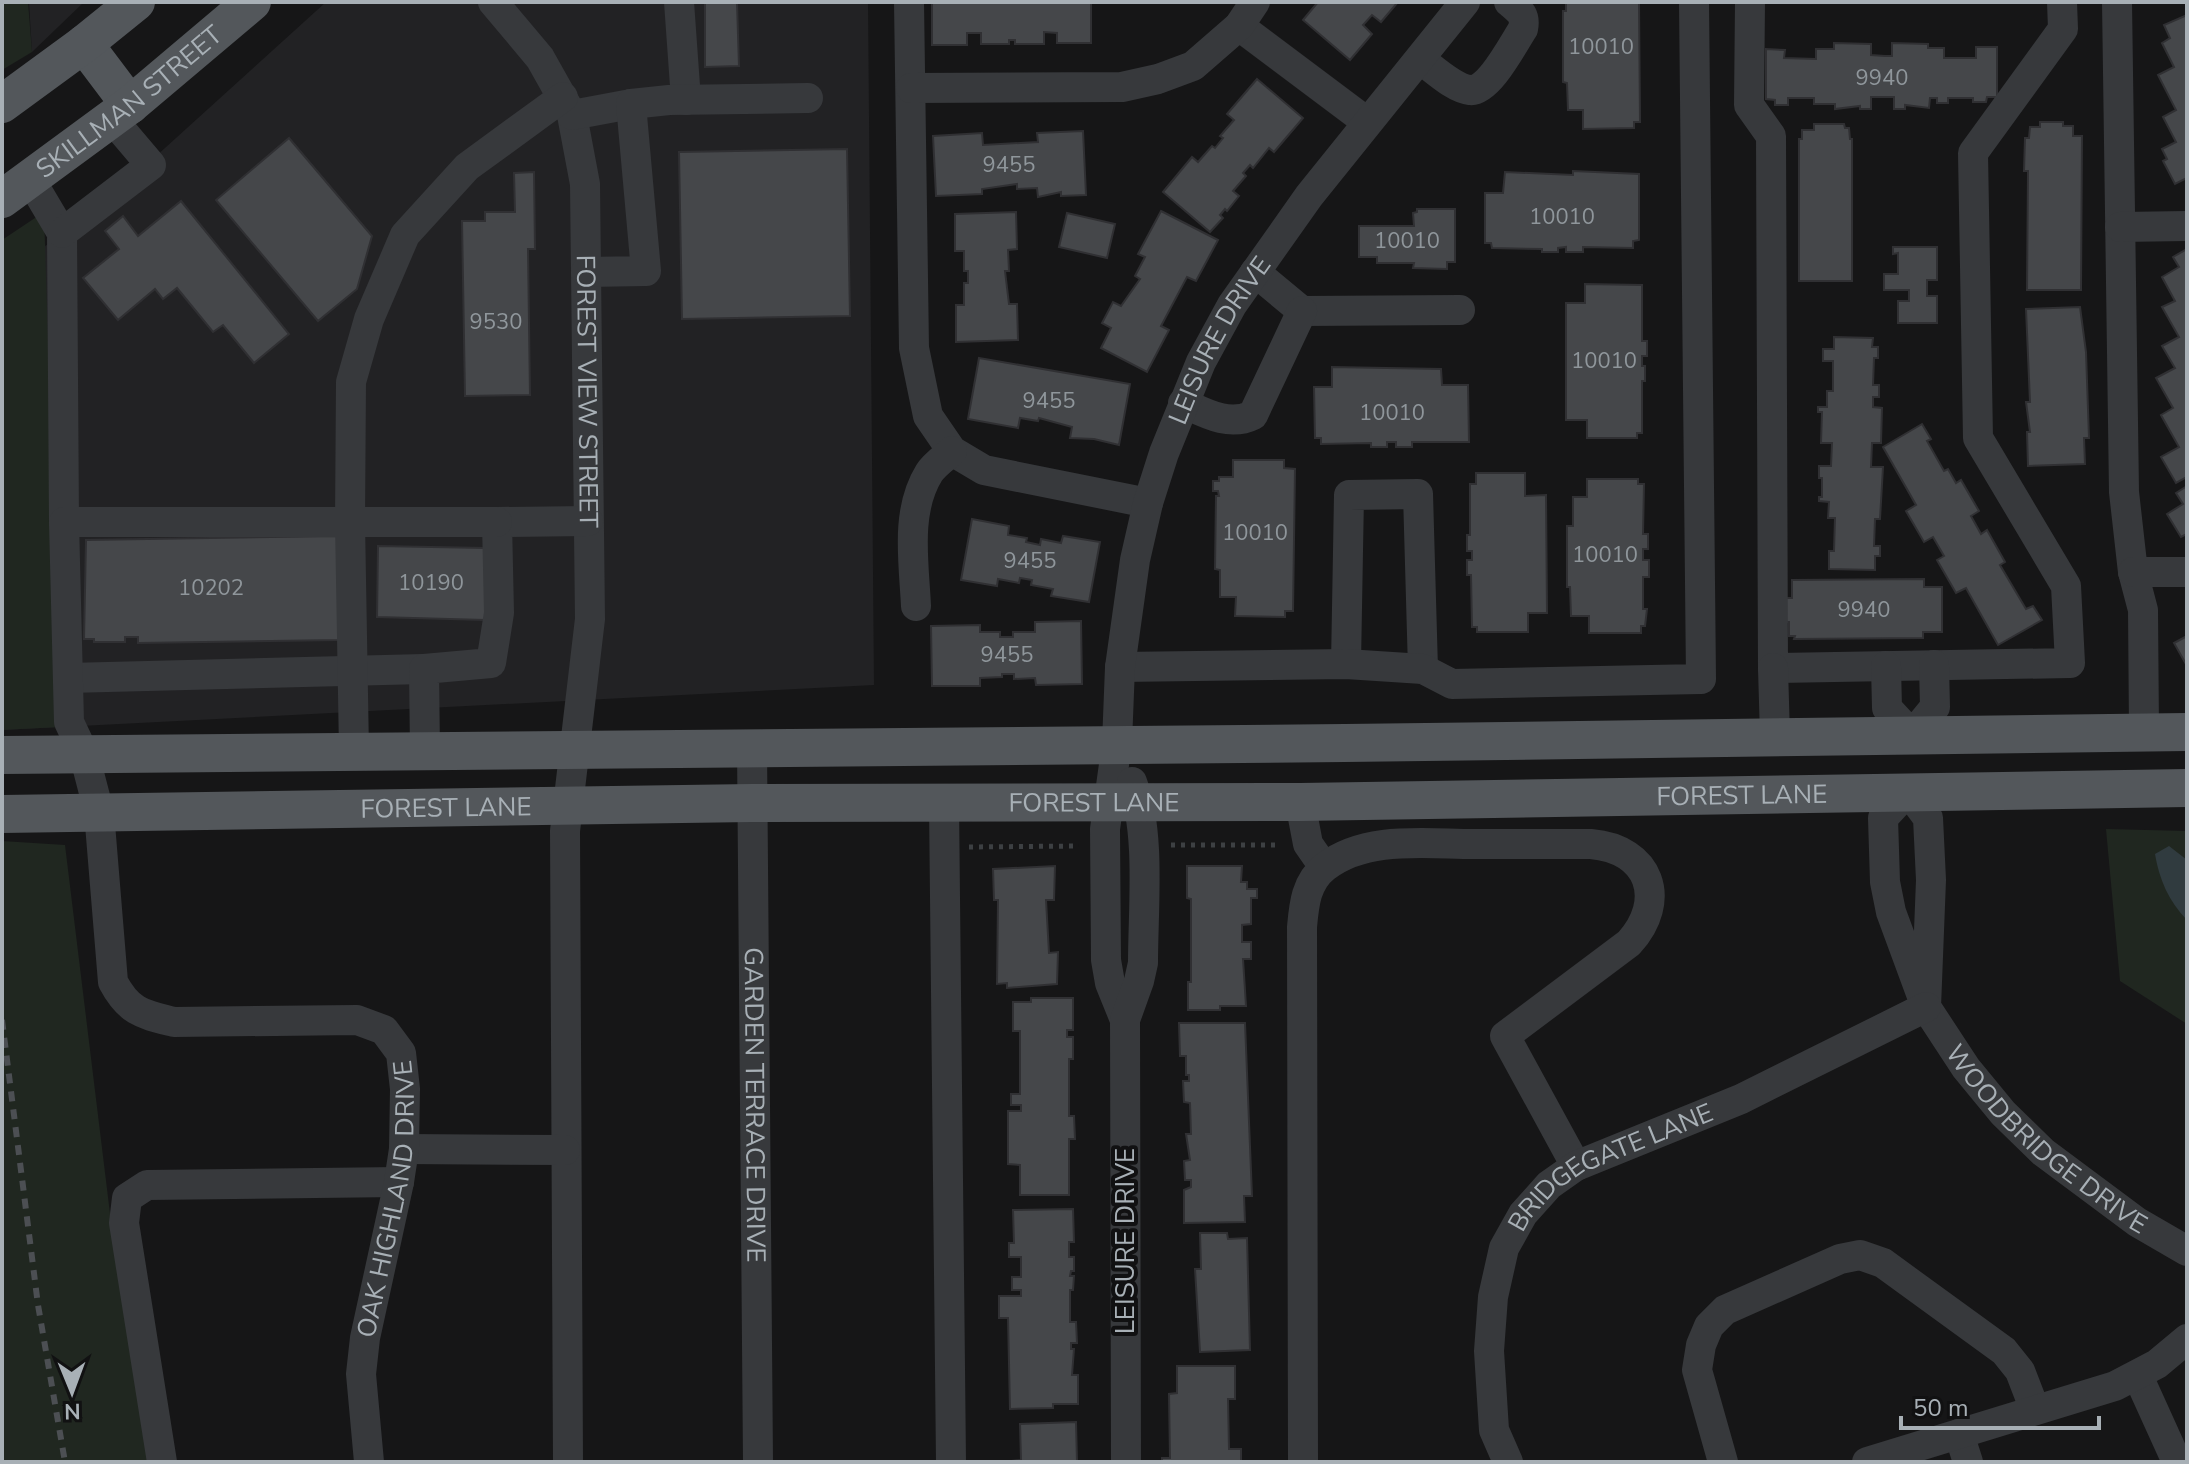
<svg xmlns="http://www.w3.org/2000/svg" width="2189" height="1464" viewBox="0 0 2189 1464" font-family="'Nunito Sans',sans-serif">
<rect width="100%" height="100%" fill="#161617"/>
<g fill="#222224">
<path d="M29 2H84L32 52Z"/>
<path d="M326 2H868L874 685 2 730V272L80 225Z"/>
</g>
<g fill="#202720">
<path d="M2 2H28L32 52 2 70Z"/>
<path d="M44 212 60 727 2 730V240Z"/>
<path d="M2106 829 2187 831V1024L2120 981Z"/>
<path d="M2 841 65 845 113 1238 158 1462H2Z"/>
</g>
<path fill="#303b3f" d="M2169 846 2187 860V920C2169 902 2159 879 2155 854Z"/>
<g fill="#45474a" stroke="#303033" stroke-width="2">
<path d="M707 2H737L739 66 705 67V3Z"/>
<path d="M932 2H1091V43H1057V33L1044 32V44H1015V40H1009V44H981V33H967V45H932Z"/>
<path d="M1318 2H1398L1381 22 1372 15 1363 25 1372 34 1350 60 1303 20Z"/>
<path d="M1566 2H1639L1640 122H1634V128L1583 129V110H1568L1567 83 1563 82V11H1566Z"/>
<path d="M2187 15V178L2175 184 2163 161 2167 159 2162 149 2176 142 2163 117 2176 110 2158 75 2174 67 2162 43 2170 38 2164 25Z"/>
<path d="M1834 43 1871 44V55L1885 56H1892V43L1928 44V48H1944V58H1976V47H1997V97H1987L1986 102H1973V98H1948V103H1937V98H1930L1929 108 1905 105V109H1894V97H1871V109H1860V106L1835 109V104H1814V98H1788V105H1775V100L1766 99V49L1785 50 1784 58 1816 59V49H1834Z"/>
<path d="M1257 79 1303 118 1274 152 1269 148 1253 168 1250 165 1243 173 1246 176 1233 191 1239 196 1227 211 1225 209 1220 215 1223 218 1210 232 1163 192 1192 157 1198 162 1212 146 1215 148 1223 138 1220 136 1234 120 1227 114Z"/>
<path d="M2040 122H2063V126H2073V136H2082L2081 290H2027L2028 171H2024L2025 138H2029L2030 127H2040Z"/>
<path d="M1814 124H1844L1845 128H1849L1850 139H1852V281H1799V139H1802V130H1814Z"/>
<path d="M1083 131 1086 195 1061 196V192L1038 197 1037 188 1017 189V184L982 189V194L936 196 933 136 982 133 983 145 1038 142 1037 133Z"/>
<path d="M289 138 372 236 357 289 318 321 216 200Z"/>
<path d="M847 149 850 316 682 319 679 152Z"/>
<path d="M1573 171 1639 174V240L1633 241V248L1583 247V252H1566V247L1558 248V252H1542V249L1492 248 1491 243H1485V193H1503L1505 172 1573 175Z"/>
<path d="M534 172 535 249H528L530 395 465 396 462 221H485V212H515L514 173Z"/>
<path d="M181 201 289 334 254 363 223 325 213 332 177 288 163 299 155 289 118 320 83 278 119 249 105 231 123 216 138 236Z"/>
<path d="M1417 209H1455V262H1447V269L1413 268 1414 263H1377V257H1359V226H1414L1413 213 1417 212Z"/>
<path d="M1161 211 1218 240 1196 281 1187 277 1161 326 1169 330 1147 372 1101 348 1111 328 1102 323 1113 302 1121 306 1140 279 1135 276 1145 257 1138 254Z"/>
<path d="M1016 212 1017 249 1008 250 1009 271H1005L1009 304H1017L1018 340 956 342V305H964V283H968V271H964V251H955V214Z"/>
<path d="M1067 213 1115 224 1107 258 1059 247Z"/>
<path d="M1893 247H1937V280H1927V296H1937V323H1898V301H1909V290H1884V274H1898V253L1893 254Z"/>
<path d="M2187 249V477L2176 483 2161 457 2179 447 2161 415 2173 408 2156 378 2175 368 2162 346 2179 337 2162 307 2175 301 2162 277 2179 267 2173 257Z"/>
<path d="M1585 284 1642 285V341H1647V356H1642V366H1645V381H1642V433H1637V438H1587V420H1566V303H1585Z"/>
<path d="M2080 307 2086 352 2089 438H2084L2085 464 2028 466 2027 432H2030L2026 402H2030L2026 309Z"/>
<path d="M1834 337 1873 338 1872 347H1878V358H1874L1873 385H1879V397H1873V407L1882 408 1881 443H1872L1871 467H1883L1880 519H1875L1874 546H1880V556H1875V570L1829 569V551H1834L1835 518H1828L1829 502 1819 501V497H1822V478H1819V466H1831L1832 443H1821L1822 412H1818V407H1827V391H1833V361H1823V349H1834Z"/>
<path d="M979 358 1130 384 1119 445 1094 439 1070 438 1072 427 1039 418 1038 421 1020 418 1018 428 968 419Z"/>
<path d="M1332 367 1441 369 1442 385H1468L1469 442H1412V447H1396V442H1387V447H1371V443L1321 444V438H1315L1314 387H1332Z"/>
<path d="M1922 424 1931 439 1927 441 1944 471 1948 469 1956 483 1961 480 1979 511 1971 516 1981 534 1987 530 2005 562 2000 565 2026 609 2033 606 2042 620 1998 645 1966 588 1956 593 1937 560 1944 556 1933 537 1924 542 1906 511 1916 505 1883 447Z"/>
<path d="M1233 460H1284V468L1295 469 1293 611H1285V617L1235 616 1236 597H1220V570L1215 569 1216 496H1219L1218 491H1213V481H1219V477H1233Z"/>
<path d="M1476 473H1525V496L1546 495 1547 613H1528V632H1477V627H1472L1471 575H1467V560H1472V551H1467V535H1470V484H1476Z"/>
<path d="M1587 479H1638V484H1644L1643 534H1648V549H1643V560H1649V577H1643V609H1647L1645 626H1641V633H1589V616H1571L1570 587H1567V526H1573V497H1587Z"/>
<path d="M2187 486V534L2181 537 2167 514 2183 504 2176 493Z"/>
<path d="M972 519 1009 526 1008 535 1027 538 1026 542 1040 545 1041 539 1061 543 1063 536 1100 542 1089 602 1051 596 1053 589 1031 585 1032 580 1020 578 1019 583 998 579 997 586 961 580Z"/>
<path d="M337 536 339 640 138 643V637H125V642H94V639H84L86 540Z"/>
<path d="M378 546 486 548 485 620 377 617Z"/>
<path d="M1924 579V587H1942V632H1923V638L1794 639 1795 636H1789V622H1786L1785 598H1792V580Z"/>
<path d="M1081 621 1082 684 1036 685 1035 678 1014 679V674H1002V677L980 678V686H932L931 626 980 625V632H1000V637H1013V632H1035V622Z"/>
<path d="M2187 636V666L2174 643Z"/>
<path d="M1055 866 1054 900H1046L1049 953 1058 952 1057 984 1007 988V983L997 984 998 900H994L993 869Z"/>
<path d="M1187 866H1242L1241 882H1247V889H1257V898H1251V924L1242 925V942H1251V959H1243L1246 1006H1220V1010H1188V982H1191V899L1187 898Z"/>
<path d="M1031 998H1073V1030H1067V1037H1073V1059H1069V1116H1074L1075 1139H1069V1195H1020V1165L1008 1164V1111H1021V1105H1011V1094H1020V1031H1013V1002H1031Z"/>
<path d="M1179 1023H1245L1252 1196H1244L1245 1222 1184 1223V1190L1191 1187V1180H1185L1184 1161 1190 1160 1186 1134H1191L1190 1103 1184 1102 1183 1081H1189V1075H1186V1056H1180Z"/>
<path d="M1073 1209 1074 1242H1069V1257H1074V1271H1071L1070 1276H1074L1073 1290H1070V1322H1076L1077 1343H1071V1349H1074L1072 1375H1078V1404H1053V1408L1010 1409 1008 1318H999V1296H1021V1290H1012V1277H1021V1257H1009V1243H1014L1013 1210Z"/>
<path d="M1200 1233H1227L1228 1239 1247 1238 1250 1350 1200 1352 1195 1269H1201Z"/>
<path d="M1177 1366H1235V1399H1228L1229 1449H1241V1462H1162V1458H1170L1169 1394 1177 1393Z"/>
<path d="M1076 1422 1077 1462H1002L1021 1460 1020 1424Z"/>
</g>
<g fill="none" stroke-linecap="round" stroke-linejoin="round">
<g stroke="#3d4043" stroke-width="5" stroke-dasharray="4 6" stroke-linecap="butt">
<path d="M1171 845H1281"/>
<path d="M969 847 1079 846"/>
</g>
<g stroke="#37393c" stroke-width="30">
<path id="s1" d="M493 2 540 58 572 115 585 184 590 619 565 831 568 1462"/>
<path d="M679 2 686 100"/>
<path d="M909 2 914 348 928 416 952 451 984 470 1148 503"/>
<path d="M1750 2 1749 105 1771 136 1773 668 2070 663 2066 586 1978 438 1973 153 2063 29 2062 2"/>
<path d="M2117 2 2124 492 2133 572 2143 610 2144 731"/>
<path d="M1239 26 1367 122"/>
<path d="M1420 59C1434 69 1453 88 1470 90 1488 93 1513 44 1523 29 1526 15 1520 11 1509 2"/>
<path d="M911 88 1122 87 1158 79 1193 66 1239 26 1255 2"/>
<path d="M572 115 631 104"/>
<path d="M30 179 62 233 64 522"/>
<path d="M2120 227 2187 226"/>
<path d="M62 233 151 165 112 119"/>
<path d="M586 272 646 271 631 104 669 100 808 98"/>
<path d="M1255 272 1302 311 1460 310"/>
<path d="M1183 403C1205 413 1229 427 1253 415L1302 311"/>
<path d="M2133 572H2187"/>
<path d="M916 606C914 563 905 512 929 473 934 465 944 458 952 451"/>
<path d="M1346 664 1349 495 1418 494 1423 669"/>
<path d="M1886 666 1887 708 1912 735 1935 707 1934 665"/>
<path d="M1120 667 1346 664 1423 669 1452 684 1701 679 1694 2"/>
<path d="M1773 668 1775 736"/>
<path d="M68 678 424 669"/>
<path id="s2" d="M752 747 758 1462"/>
<path d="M354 751 350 522 351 382 369 319 405 235 467 167 563 97"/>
<path d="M425 751 424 669 491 663 499 613 497 522 588 521"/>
<path d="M1300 802 1308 844 1324 867"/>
<path d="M944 803 951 1462"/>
<path id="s3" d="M1926 1007 1931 880 1928 818 1908 791 1883 818 1885 882 1891 912 1926 1007 1966 1068 2003 1113 2043 1152 2137 1222 2187 1251"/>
<path id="s4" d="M1125 1020 1110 983 1106 960 1105 829 1117 743 1120 667 1135 560 1148 503 1164 453 1201 362 1232 305 1309 196 1465 2"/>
<path d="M404 1149 565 1150"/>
<path d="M2138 1376 2177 1462"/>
<path d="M1959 1434 1968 1462"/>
<path d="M162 1462 124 1223 127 1198 147 1185 399 1182"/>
<path id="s5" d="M369 1462 361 1374 365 1338 399 1182 404 1149 405 1089 401 1053 384 1030 357 1020 174 1022C142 1014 129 1012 113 982L99 812 84 754 69 722 64 522H497"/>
<path d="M1126 1462 1125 1020 1139 981 1143 963C1143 907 1151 833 1132 782"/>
<path d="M1303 1462 1302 927C1304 904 1306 882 1325 867 1366 835 1427 844 1474 844 1513 844 1552 844 1591 844 1650 849 1668 900 1629 943L1505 1036 1576 1166"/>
<path id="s6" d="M1508 1462 1494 1430 1489 1351 1493 1297 1504 1248 1523 1214 1549 1185 1576 1166 1741 1099 1926 1007"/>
<path d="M1723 1462 1697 1370 1701 1345 1709 1326 1725 1310 1840 1259 1860 1255 1883 1263 2004 1351 2020 1371 2035 1410"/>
<path d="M1867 1462 2115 1386 2157 1364 2187 1339"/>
</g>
<g stroke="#53575b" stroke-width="38">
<path d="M84 44 130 105"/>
<path d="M2 104 84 44 136 2"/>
<path id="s7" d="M2 199 130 105 252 2"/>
<path d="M2 755 1345 743 2187 732"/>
<path id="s8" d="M2 814 752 803 1300 802 2187 788"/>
</g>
<path stroke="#4c4f53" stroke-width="6" stroke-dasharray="10 8" stroke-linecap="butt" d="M2 1020 38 1305 65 1462"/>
</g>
<g text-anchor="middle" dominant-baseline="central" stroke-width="8" stroke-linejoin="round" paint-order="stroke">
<g font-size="22" fill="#8f969b">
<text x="1601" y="47">10010</text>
<text x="1882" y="78">9940</text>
<text x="1009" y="165">9455</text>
<text x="1562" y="217">10010</text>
<text x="1407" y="241">10010</text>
<text x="496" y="322">9530</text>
<text x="1604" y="361">10010</text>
<text x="1049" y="401">9455</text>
<text x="1392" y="413">10010</text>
<text x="1255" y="533">10010</text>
<text x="1605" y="555">10010</text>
<text x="1030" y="561">9455</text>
<text x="431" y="583">10190</text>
<text x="211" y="588">10202</text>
<text x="1864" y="610">9940</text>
<text x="1007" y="655">9455</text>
</g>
<g font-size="26" fill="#a8b0b6" stroke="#111112">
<text stroke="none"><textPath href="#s7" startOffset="160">SKILLMAN STREET</textPath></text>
<text stroke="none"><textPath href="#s4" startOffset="702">LEISURE DRIVE</textPath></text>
<text stroke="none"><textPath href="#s1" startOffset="416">FOREST VIEW STREET</textPath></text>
<text stroke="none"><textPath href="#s8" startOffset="1740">FOREST LANE</textPath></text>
<text stroke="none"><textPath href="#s8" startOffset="1092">FOREST LANE</textPath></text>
<text stroke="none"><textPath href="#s8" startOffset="444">FOREST LANE</textPath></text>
<text stroke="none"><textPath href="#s2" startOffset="358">GARDEN TERRACE DRIVE</textPath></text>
<text stroke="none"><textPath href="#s3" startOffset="636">WOODBRIDGE DRIVE</textPath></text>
<text stroke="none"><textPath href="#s6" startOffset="358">BRIDGEGATE LANE</textPath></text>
<text stroke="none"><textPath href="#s5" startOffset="266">OAK HIGHLAND DRIVE</textPath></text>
<text transform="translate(1125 1241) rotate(-90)">LEISURE DRIVE</text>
</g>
</g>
<rect width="2189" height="1464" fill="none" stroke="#a8b0b6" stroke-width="8"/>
<g transform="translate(72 1392) rotate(179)" stroke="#111112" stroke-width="6" paint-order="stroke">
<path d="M0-6L14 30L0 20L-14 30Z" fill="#a8b0b6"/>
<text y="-12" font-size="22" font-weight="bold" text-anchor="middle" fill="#a8b0b6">N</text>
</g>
<path d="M1901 1416v12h198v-12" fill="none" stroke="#a8b0b6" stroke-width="4"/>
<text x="1913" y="1416" font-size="24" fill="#a8b0b6" stroke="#111112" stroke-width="6" paint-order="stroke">50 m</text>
</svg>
